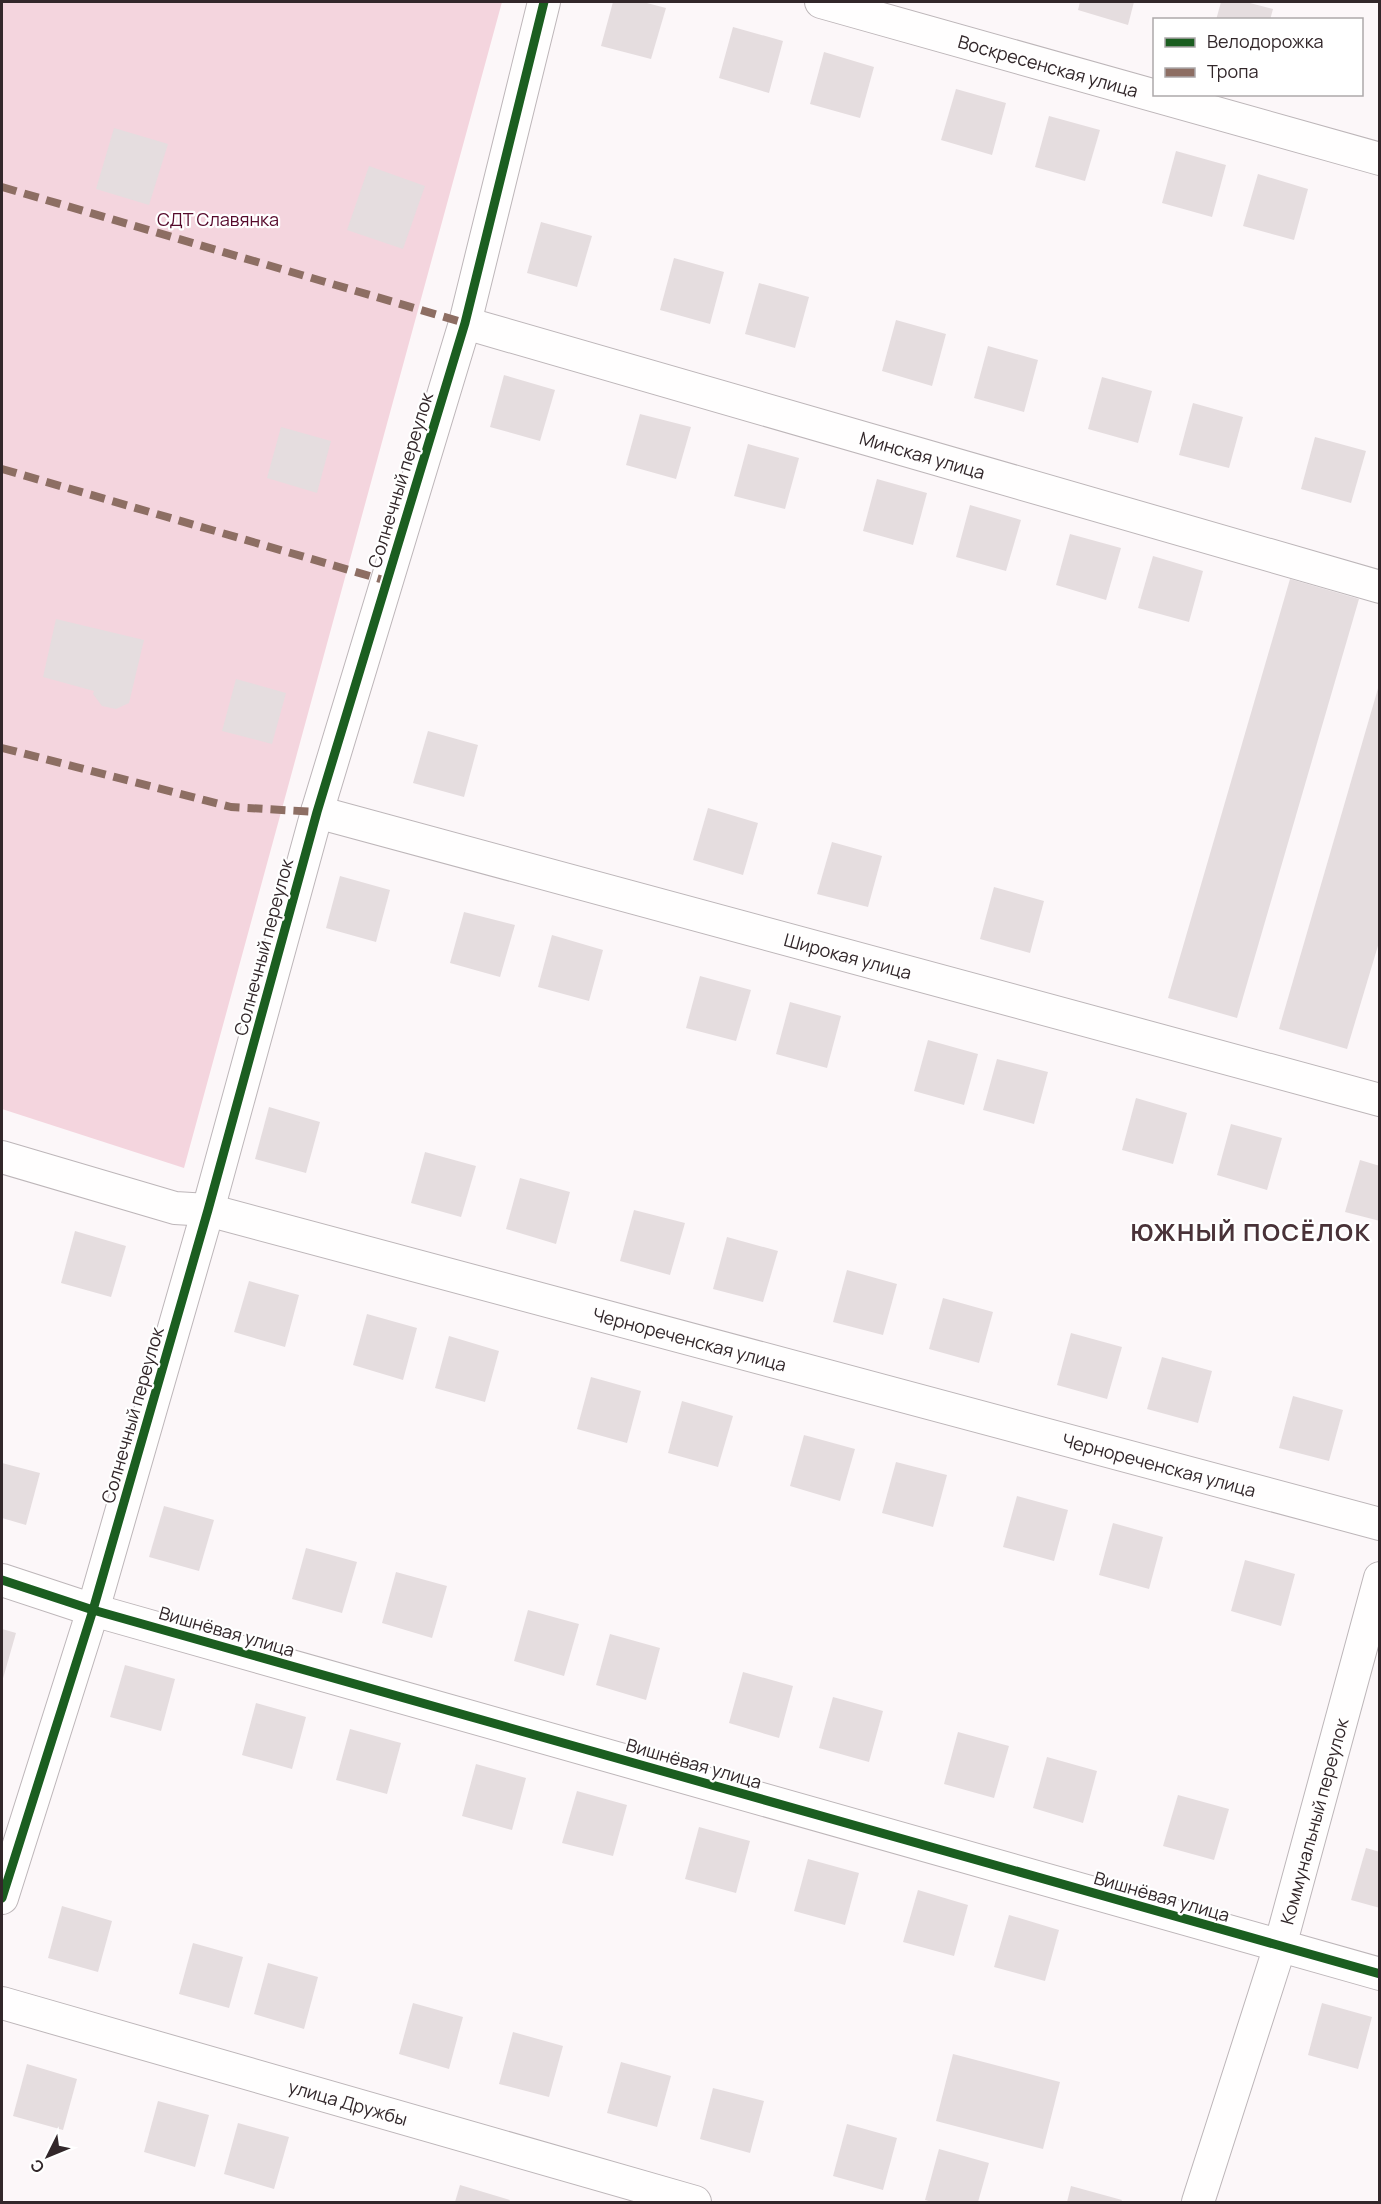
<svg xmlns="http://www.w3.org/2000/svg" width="1381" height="2204" viewBox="0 0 1381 2204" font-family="Manrope,sans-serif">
<rect width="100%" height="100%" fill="#fcf7f9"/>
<path fill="#f4d5de" d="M2 2H502L184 1168 2 1109Z"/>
<g fill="#e5dddf">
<path d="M613 2H643L666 8 651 59 601 46Z"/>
<path d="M1080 2H1134L1128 25 1078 10Z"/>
<path d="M1221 2H1246L1273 9 1270 20H1216Z"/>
<path d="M733 27 783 41 769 93 719 78Z"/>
<path d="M824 52 874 67 860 118 810 104Z"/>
<path d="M956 89 1006 103 992 155 941 140Z"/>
<path d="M1049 116 1100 130 1085 181 1035 167Z"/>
<path d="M114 128 168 144 149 205 96 189Z"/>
<path d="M1176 151 1226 165 1212 217 1162 203Z"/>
<path d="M369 166 425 186 403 249 347 230Z"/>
<path d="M1258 174 1308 189 1294 240 1243 226Z"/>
<path d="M541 222 592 236 577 287 527 273Z"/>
<path d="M674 258 724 272 710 324 660 310Z"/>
<path d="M759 283 809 297 795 348 745 334Z"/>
<path d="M896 320 946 334 932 386 882 371Z"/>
<path d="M988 346 1038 360 1024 412 974 398Z"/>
<path d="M504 375 555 390 540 441 490 427Z"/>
<path d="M1102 377 1152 391 1138 443 1088 429Z"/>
<path d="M1193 403 1243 417 1229 468 1179 455Z"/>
<path d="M640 414 691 427 676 479 626 465Z"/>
<path d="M281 427 331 441 317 493 267 478Z"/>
<path d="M1315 437 1366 451 1351 503 1301 489Z"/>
<path d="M748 444 799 458 785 509 734 496Z"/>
<path d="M877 479 927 493 913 545 863 531Z"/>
<path d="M970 505 1021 520 1006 571 956 557Z"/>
<path d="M1070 534 1121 548 1106 600 1056 585Z"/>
<path d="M1153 556 1203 571 1189 622 1138 608Z"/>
<path d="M1290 579 1359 599 1237 1018 1168 998Z"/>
<path d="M56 619 144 640 129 703 116 709 102 706 93 694 94 691 43 677Z"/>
<path d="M236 679 286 693 272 744 222 731Z"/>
<path d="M1379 685 1380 939 1347 1049 1279 1029Z"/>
<path d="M428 731 478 745 464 797 413 783Z"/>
<path d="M708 808 758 823 743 875 693 860Z"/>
<path d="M832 842 882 856 868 907 817 894Z"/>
<path d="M340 876 390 890 376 942 326 928Z"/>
<path d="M994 887 1044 901 1030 953 980 939Z"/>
<path d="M464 912 515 925 500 977 450 963Z"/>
<path d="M552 935 603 950 589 1001 538 987Z"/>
<path d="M700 976 751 990 736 1041 686 1028Z"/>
<path d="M790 1002 841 1016 827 1068 776 1054Z"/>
<path d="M928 1040 978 1054 964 1105 914 1091Z"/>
<path d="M997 1059 1048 1072 1034 1124 983 1110Z"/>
<path d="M1136 1098 1187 1113 1173 1164 1122 1150Z"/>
<path d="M269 1107 320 1122 306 1173 255 1159Z"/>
<path d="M1231 1124 1282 1138 1267 1190 1217 1175Z"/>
<path d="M425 1152 476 1166 461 1217 411 1203Z"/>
<path d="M1360 1160 1380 1166V1221L1345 1212Z"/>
<path d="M520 1178 570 1192 556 1244 506 1229Z"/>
<path d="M634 1210 685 1223 670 1275 620 1261Z"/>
<path d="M75 1231 126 1246 111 1297 61 1283Z"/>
<path d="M727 1237 778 1251 763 1302 713 1289Z"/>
<path d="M847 1270 897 1284 883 1335 833 1322Z"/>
<path d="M249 1281 299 1295 285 1347 234 1332Z"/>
<path d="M943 1298 993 1312 979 1363 929 1349Z"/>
<path d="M367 1314 417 1328 403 1380 353 1365Z"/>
<path d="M1071 1333 1122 1347 1107 1399 1057 1385Z"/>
<path d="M449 1336 499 1351 485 1402 435 1388Z"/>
<path d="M1162 1357 1212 1371 1198 1423 1147 1409Z"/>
<path d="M591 1377 641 1391 627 1443 577 1429Z"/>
<path d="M1293 1396 1343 1410 1329 1461 1279 1448Z"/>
<path d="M682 1401 733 1416 718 1467 668 1453Z"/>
<path d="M804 1435 855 1449 840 1501 790 1486Z"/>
<path d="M896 1462 947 1475 933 1527 882 1513Z"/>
<path d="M2 1463 40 1473 26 1525 2 1518Z"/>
<path d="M1017 1496 1068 1510 1054 1561 1003 1547Z"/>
<path d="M164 1506 214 1520 199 1571 149 1557Z"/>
<path d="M1113 1523 1163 1537 1149 1589 1099 1575Z"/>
<path d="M306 1548 357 1562 342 1613 292 1599Z"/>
<path d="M1245 1560 1295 1574 1281 1626 1231 1611Z"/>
<path d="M396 1572 447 1586 432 1638 382 1623Z"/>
<path d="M528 1610 579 1624 564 1676 514 1661Z"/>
<path d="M2 1629 16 1633 2 1682Z"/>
<path d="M610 1634 660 1648 646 1700 596 1685Z"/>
<path d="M125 1665 175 1679 161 1731 110 1717Z"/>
<path d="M743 1672 793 1686 779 1738 729 1723Z"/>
<path d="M833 1697 883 1711 869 1762 819 1748Z"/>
<path d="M256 1703 306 1717 292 1769 242 1755Z"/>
<path d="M350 1729 401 1743 387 1794 336 1780Z"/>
<path d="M958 1732 1009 1746 994 1798 944 1784Z"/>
<path d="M1047 1757 1097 1771 1083 1823 1033 1808Z"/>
<path d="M476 1764 526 1778 512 1830 462 1816Z"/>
<path d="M577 1791 627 1805 613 1856 562 1843Z"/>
<path d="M1178 1795 1229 1809 1214 1860 1163 1846Z"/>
<path d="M699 1827 750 1841 736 1893 685 1879Z"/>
<path d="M1366 1848 1380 1852V1908L1351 1900Z"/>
<path d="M808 1859 859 1873 845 1925 794 1911Z"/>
<path d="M918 1890 968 1905 954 1956 903 1942Z"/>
<path d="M62 1906 112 1921 98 1972 48 1958Z"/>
<path d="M1009 1915 1059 1930 1045 1981 994 1967Z"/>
<path d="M193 1943 243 1957 229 2008 179 1994Z"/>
<path d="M268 1963 318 1977 304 2029 254 2014Z"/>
<path d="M413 2003 463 2017 449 2069 399 2054Z"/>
<path d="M1322 2003 1372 2017 1358 2069 1308 2055Z"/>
<path d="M513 2032 563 2046 549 2097 499 2084Z"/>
<path d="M953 2054 1060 2082 1043 2149 936 2121Z"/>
<path d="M621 2062 671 2076 657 2127 607 2113Z"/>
<path d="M27 2064 77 2079 63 2130 13 2116Z"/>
<path d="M713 2088 764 2101 750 2153 700 2139Z"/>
<path d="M158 2101 209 2115 195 2167 144 2152Z"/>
<path d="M238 2123 289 2137 274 2189 224 2174Z"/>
<path d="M847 2124 897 2138 883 2190 833 2176Z"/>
<path d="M939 2149 989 2163 978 2202H932L925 2200Z"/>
<path d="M460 2185 510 2200 509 2202H455Z"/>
<path d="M1071 2186 1122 2200 1121 2202H1067Z"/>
</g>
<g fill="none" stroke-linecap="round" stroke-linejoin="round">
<g stroke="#bdb6b9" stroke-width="34">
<g id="minor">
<path id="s1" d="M821 2 1380 159"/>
<path id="s2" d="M465 323 1380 587"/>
<path id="s3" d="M317 812 1380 1100"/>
<path id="s4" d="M2 1157 175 1208 208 1210 1380 1524"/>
<path d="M2 1580 93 1610 1380 1974"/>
<path d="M2 1898 93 1610 208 1210 317 812 465 323 544 2"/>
<path id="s5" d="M2 2003 695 2202"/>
<path id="s6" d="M1198 2202 1280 1946 1380 1578"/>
</g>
</g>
<use href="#minor" stroke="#fffefe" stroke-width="32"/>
<g stroke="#8d6e63" stroke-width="8" stroke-dasharray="15 8" stroke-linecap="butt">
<path d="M2 187 465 323"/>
<path d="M2 469 387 581"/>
<path d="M2 748 231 807 317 812"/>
</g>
<g stroke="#fff" stroke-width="13">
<g id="cycleway">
<path d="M2 1580 93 1610 1380 1974"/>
<path d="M2 1898 93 1610 208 1210 317 812 465 323 544 2"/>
</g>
</g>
<use href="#cycleway" stroke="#1b5e20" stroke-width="9"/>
</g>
<g text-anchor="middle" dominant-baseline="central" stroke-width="4.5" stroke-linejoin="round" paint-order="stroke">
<g font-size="18" fill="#32272a" stroke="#fff">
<text stroke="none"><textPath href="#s1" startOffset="236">Воскресенская улица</textPath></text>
<text stroke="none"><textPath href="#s2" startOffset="476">Минская улица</textPath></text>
<text transform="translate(400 480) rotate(-73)">Солнечный переулок</text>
<text transform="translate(263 947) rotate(-75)">Солнечный переулок</text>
<text stroke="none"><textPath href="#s3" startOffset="550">Широкая улица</textPath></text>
<text stroke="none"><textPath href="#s4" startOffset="712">Чернореченская улица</textPath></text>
<text transform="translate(132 1415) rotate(-74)">Солнечный переулок</text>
<text stroke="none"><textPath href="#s4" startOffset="1198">Чернореченская улица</textPath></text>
<text transform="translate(227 1631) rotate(16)">Вишнёвая улица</text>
<text transform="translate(694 1763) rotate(16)">Вишнёвая улица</text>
<text stroke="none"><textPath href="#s6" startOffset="398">Коммунальный переулок</textPath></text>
<text transform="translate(1162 1896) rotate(16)">Вишнёвая улица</text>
<text stroke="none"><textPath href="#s5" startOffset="360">улица Дружбы</textPath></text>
</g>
<g font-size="18" fill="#56092b" stroke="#fff">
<text x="218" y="219">СДТ Славянка</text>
</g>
<g font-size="24" font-weight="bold" letter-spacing="1.5" fill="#493238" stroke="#fff">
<text x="1251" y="1231">ЮЖНЫЙ ПОСЁЛОК</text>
</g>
</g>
<rect width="1381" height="2204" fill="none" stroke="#32272a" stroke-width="6"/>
<rect x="1153" y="18" width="210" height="78" fill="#ffffff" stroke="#ada9aa" stroke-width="1.5"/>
<rect x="1165" y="38" width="30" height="9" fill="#1b5e20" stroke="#ada9aa" stroke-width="1.5"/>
<text x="1207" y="48" font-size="18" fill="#32272a">Велодорожка</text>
<rect x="1165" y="68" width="30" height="9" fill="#8d6e63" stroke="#ada9aa" stroke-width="1.5"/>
<text x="1207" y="78" font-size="18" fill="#32272a">Тропа</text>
<g transform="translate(48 2156) rotate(227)" stroke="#ffffff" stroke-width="4.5" paint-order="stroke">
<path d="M0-4.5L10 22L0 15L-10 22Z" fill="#32272a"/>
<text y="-9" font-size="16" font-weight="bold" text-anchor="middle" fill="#32272a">С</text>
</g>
</svg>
